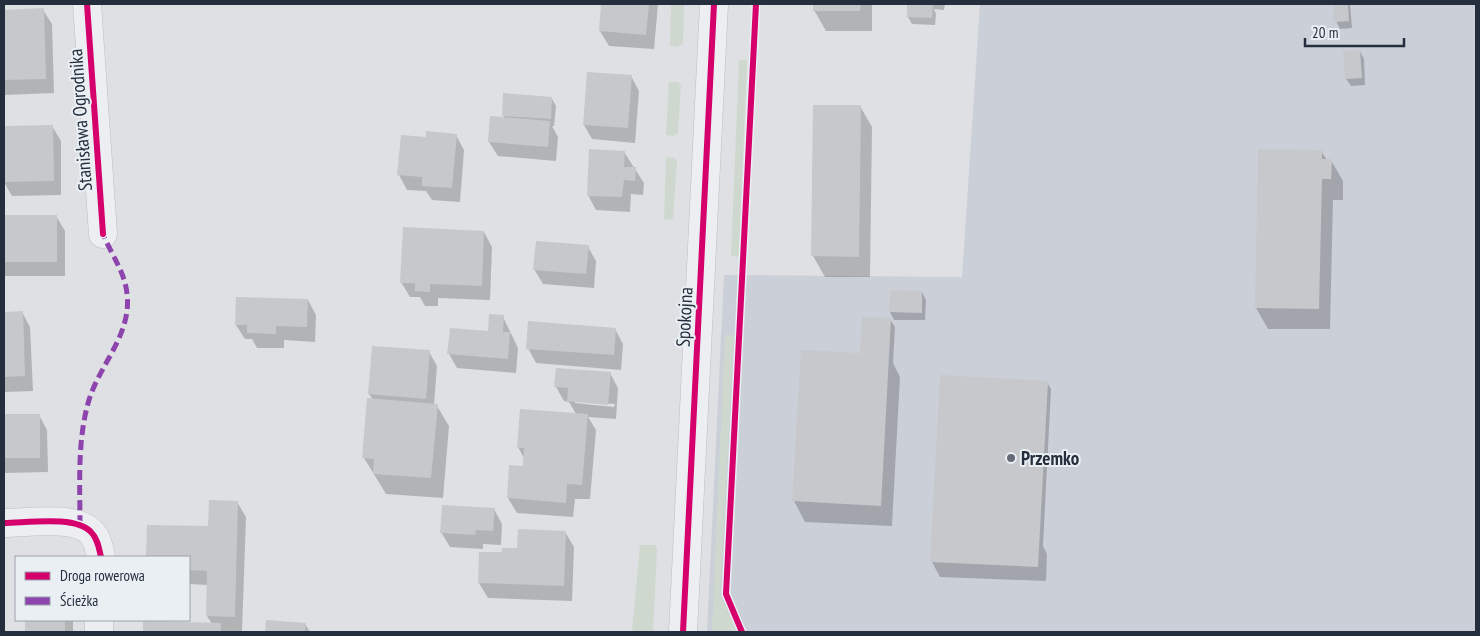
<svg xmlns="http://www.w3.org/2000/svg" width="1480" height="636" viewBox="0 0 1480 636" font-family="'PT Sans Narrow',sans-serif">
<rect width="100%" height="100%" fill="#dee0e3"/>
<path fill="#cbd0d8" d="M980 4H1476V632H707L724 275 962 277Z"/>
<g fill="#cfd8ce">
<path d="M671 4H684L683 44 677 47 670 46Z"/>
<path d="M739 60H747L739 257 731 256Z"/>
<path d="M669 82H678L681 86 678 133 673 136 666 135Z"/>
<path d="M666 157 674 158 677 161 673 218 670 220 664 219Z"/>
<path d="M725 335H734L720 594 737 632H712Z"/>
<path d="M640 545H656L657 550 653 632H632Z"/>
</g>
<g fill="#0003" fill-rule="evenodd">
<path d="M603 4H658L654 49 609 46 600 31Z"/>
<path d="M814 4H872V31H826L814 10Z"/>
<path d="M913 4H945L944 10 934 9 936 14 935 25 912 24 908 17V5H914Z"/>
<path d="M1335 4H1350L1352 28 1340 29 1336 21Z"/>
<path d="M43 10 52 24 54 93 4 95V11Z"/>
<path d="M1360 51 1364 59 1365 85 1351 86 1346 79Z"/>
<path d="M631 76 639 91 635 143 592 139 584 125Z"/>
<path d="M552 99 556 106 554 126H552L558 137 556 161 498 156 489 142 505 119 503 115Z"/>
<path d="M814 106H860L872 127 870 277H825L813 256Z"/>
<path d="M52 126 61 141V195L12 196 4 182V127Z"/>
<path d="M456 135 464 150 460 202 432 200 426 191 407 190 399 175 427 138Z"/>
<path d="M1259 150 1321 151 1327 160H1331L1343 181V200H1333L1330 329H1268L1256 308Z"/>
<path d="M624 152 644 183 643 195 631 194 630 212 596 210 588 195Z"/>
<path d="M56 216 65 231V276H5L4 232Z"/>
<path d="M484 232 492 247 490 300 438 298V306H425L420 297H410L401 282Z"/>
<path d="M588 247 596 261 594 288 543 284 534 269Z"/>
<path d="M891 291 922 292 926 300 925 320H894L890 312Z"/>
<path d="M308 300 316 315 315 342 284 340V348H257L252 339H245L236 325Z"/>
<path d="M22 312 30 327 33 391 4 392V313Z"/>
<path d="M503 317 518 348 516 373 457 368 449 354 489 332Z"/>
<path d="M890 319 895 327 893 363 900 377 892 526 805 522 794 501 862 355Z"/>
<path d="M615 329 623 344 621 370 536 363 528 348Z"/>
<path d="M429 352 437 366 434 405 437 406 449 426 443 498 386 494 364 458 373 400 369 394Z"/>
<path d="M610 373 618 388 616 419 588 417 596 430 590 499H575L573 517 517 513 508 498 524 468V458L518 447 576 414 569 402 564 401 556 387ZM575 401 615 404 614 407 575 403Z"/>
<path d="M1047 382 1051 389 1043 546 1047 554 1046 581 940 577 932 562Z"/>
<path d="M39 415 47 430 48 472 4 473V416Z"/>
<path d="M237 502 246 517 242 631 144 632V623L212 624 207 616 208 585 189 584V557H148L149 526 210 527Z"/>
<path d="M494 509 502 524 501 545 483 544V549L450 547 441 532Z"/>
<path d="M565 532 574 547 572 601 488 598 479 583 503 554Z"/>
<rect x="26" y="620" width="47" height="12"/>
<path d="M267 621 305 624 310 632H266Z"/>
</g>
<g fill="#c6c8cb">
<path d="M601 4H649L646 35 599 31Z"/>
<path d="M813 4H861L860 11H813Z"/>
<path d="M907 4 933 5 932 18 907 17Z"/>
<path d="M1333 4H1348L1349 21 1334 22Z"/>
<path d="M44 8 46 79 4 80V10Z"/>
<path d="M1360 50 1362 78 1345 79 1343 51Z"/>
<path d="M587 72 632 75 628 128 583 125Z"/>
<path d="M503 93 552 97 551 119 502 116Z"/>
<path d="M813 105H861L859 257 811 256Z"/>
<path d="M490 116 550 121 548 147 488 142Z"/>
<path d="M53 125 54 181 4 182V126Z"/>
<path d="M426 131 457 134 452 188 422 186V177L397 175 401 135 426 137Z"/>
<path d="M589 149 625 151 624 167H636L635 181 624 180 622 197 587 196Z"/>
<path d="M1258 149 1322 150V159H1332L1331 179H1322L1319 309 1255 308Z"/>
<rect x="4" y="215" width="53" height="47"/>
<path d="M403 227 484 231 482 286 430 284V292L415 291V283H400Z"/>
<path d="M536 241 589 245 586 274 533 270Z"/>
<path d="M890 290 922 291V313L889 312Z"/>
<path d="M236 297 308 299 307 327 276 326V334L247 333V325H235Z"/>
<path d="M23 311 25 376 4 377V312Z"/>
<path d="M489 314 504 315 503 332H510L508 359 447 354 450 328 488 331Z"/>
<path d="M862 317 891 318 881 506 792 501 801 350 860 353Z"/>
<path d="M528 321 616 328 614 355 526 349Z"/>
<path d="M372 346 430 350 426 399 368 394Z"/>
<path d="M556 368 611 372 608 405 567 401 568 388 554 387Z"/>
<path d="M940 375 1048 381 1038 567 930 562Z"/>
<path d="M367 398 438 404 431 478 373 474 374 459 362 458Z"/>
<path d="M520 409 588 414 582 485 567 484 566 503 507 498 509 465 523 466 524 448H517Z"/>
<rect x="4" y="414" width="36" height="44"/>
<path d="M209 500 238 501 235 617 206 616 207 571 189 570V557H146L147 525 208 526Z"/>
<path d="M442 505 495 508 493 531 476 530 475 535 440 533Z"/>
<path d="M518 529 566 531 564 586 478 583 479 552H502V548H517Z"/>
<rect x="25" y="620" width="40" height="12"/>
<path d="M266 620 306 623 305 632H265Z"/>
<path d="M143 621 221 623V632H143Z"/>
</g>
<g fill="none" stroke-linecap="round" stroke-linejoin="round">
<g stroke="#bcbec1" stroke-width="29">
<g id="minor">
<path d="M87 4 103 234"/>
<path d="M4 523C26 523 75 515 91 532 98 539 99 549 101 557"/>
<path d="M99 632V620"/>
<path d="M683 632 714 4"/>
</g>
</g>
<use href="#minor" stroke="#edeef1" stroke-width="28"/>
<path stroke="#8e44ad" stroke-width="5" stroke-dasharray="10 5" stroke-linecap="butt" d="M80 525C80 485 77 440 89 400 100 364 132 334 127 294 125 272 111 254 103 234"/>
<g stroke="#eaeff4" stroke-width="9">
<g id="cycleway">
<path d="M87 4 103 234"/>
<path d="M4 523C26 523 75 515 91 532 98 539 99 549 101 557"/>
<path d="M683 632 714 4"/>
<path d="M742 632 726 594 756 4"/>
</g>
</g>
<use href="#cycleway" stroke="#d6006c" stroke-width="6"/>
</g>
<circle fill="#666c77" stroke="#eaeff4" stroke-width="2" cx="1011" cy="458" r="5"/>
<g text-anchor="middle" dominant-baseline="central" stroke-width="4" stroke-linejoin="round" paint-order="stroke">
<g font-size="19" fill="#252e3d" stroke="#eaeff4">
<text transform="translate(80 120) rotate(-94)">Stanisława Ogrodnika</text>
<text transform="translate(684 317) rotate(-87)">Spokojna</text>
</g>
<g font-size="19" font-weight="bold" fill="#252e3d" stroke="#eaeff4" text-anchor="start">
<text x="1021" y="458">Przemko</text>
</g>
</g>
<rect width="1480" height="636" fill="none" stroke="#252e3d" stroke-width="10"/>
<rect x="15" y="556" width="175" height="65" fill="#eaeff4" stroke="#9ba2ab"/>
<rect x="25" y="572" width="25" height="8" fill="#d6006c" stroke="#9ba2ab"/>
<text x="60" y="581" font-size="15" fill="#252e3d">Droga rowerowa</text>
<rect x="25" y="597" width="25" height="8" fill="#8e44ad" stroke="#9ba2ab"/>
<text x="60" y="606" font-size="15" fill="#252e3d">Ścieżka</text>
<path d="M1305 38v8h99v-8" fill="none" stroke="#252e3d" stroke-width="2.5"/>
<text x="1312" y="38" font-size="15" fill="#252e3d" stroke="#eaeff4" stroke-width="4" paint-order="stroke">20 m</text>
</svg>
